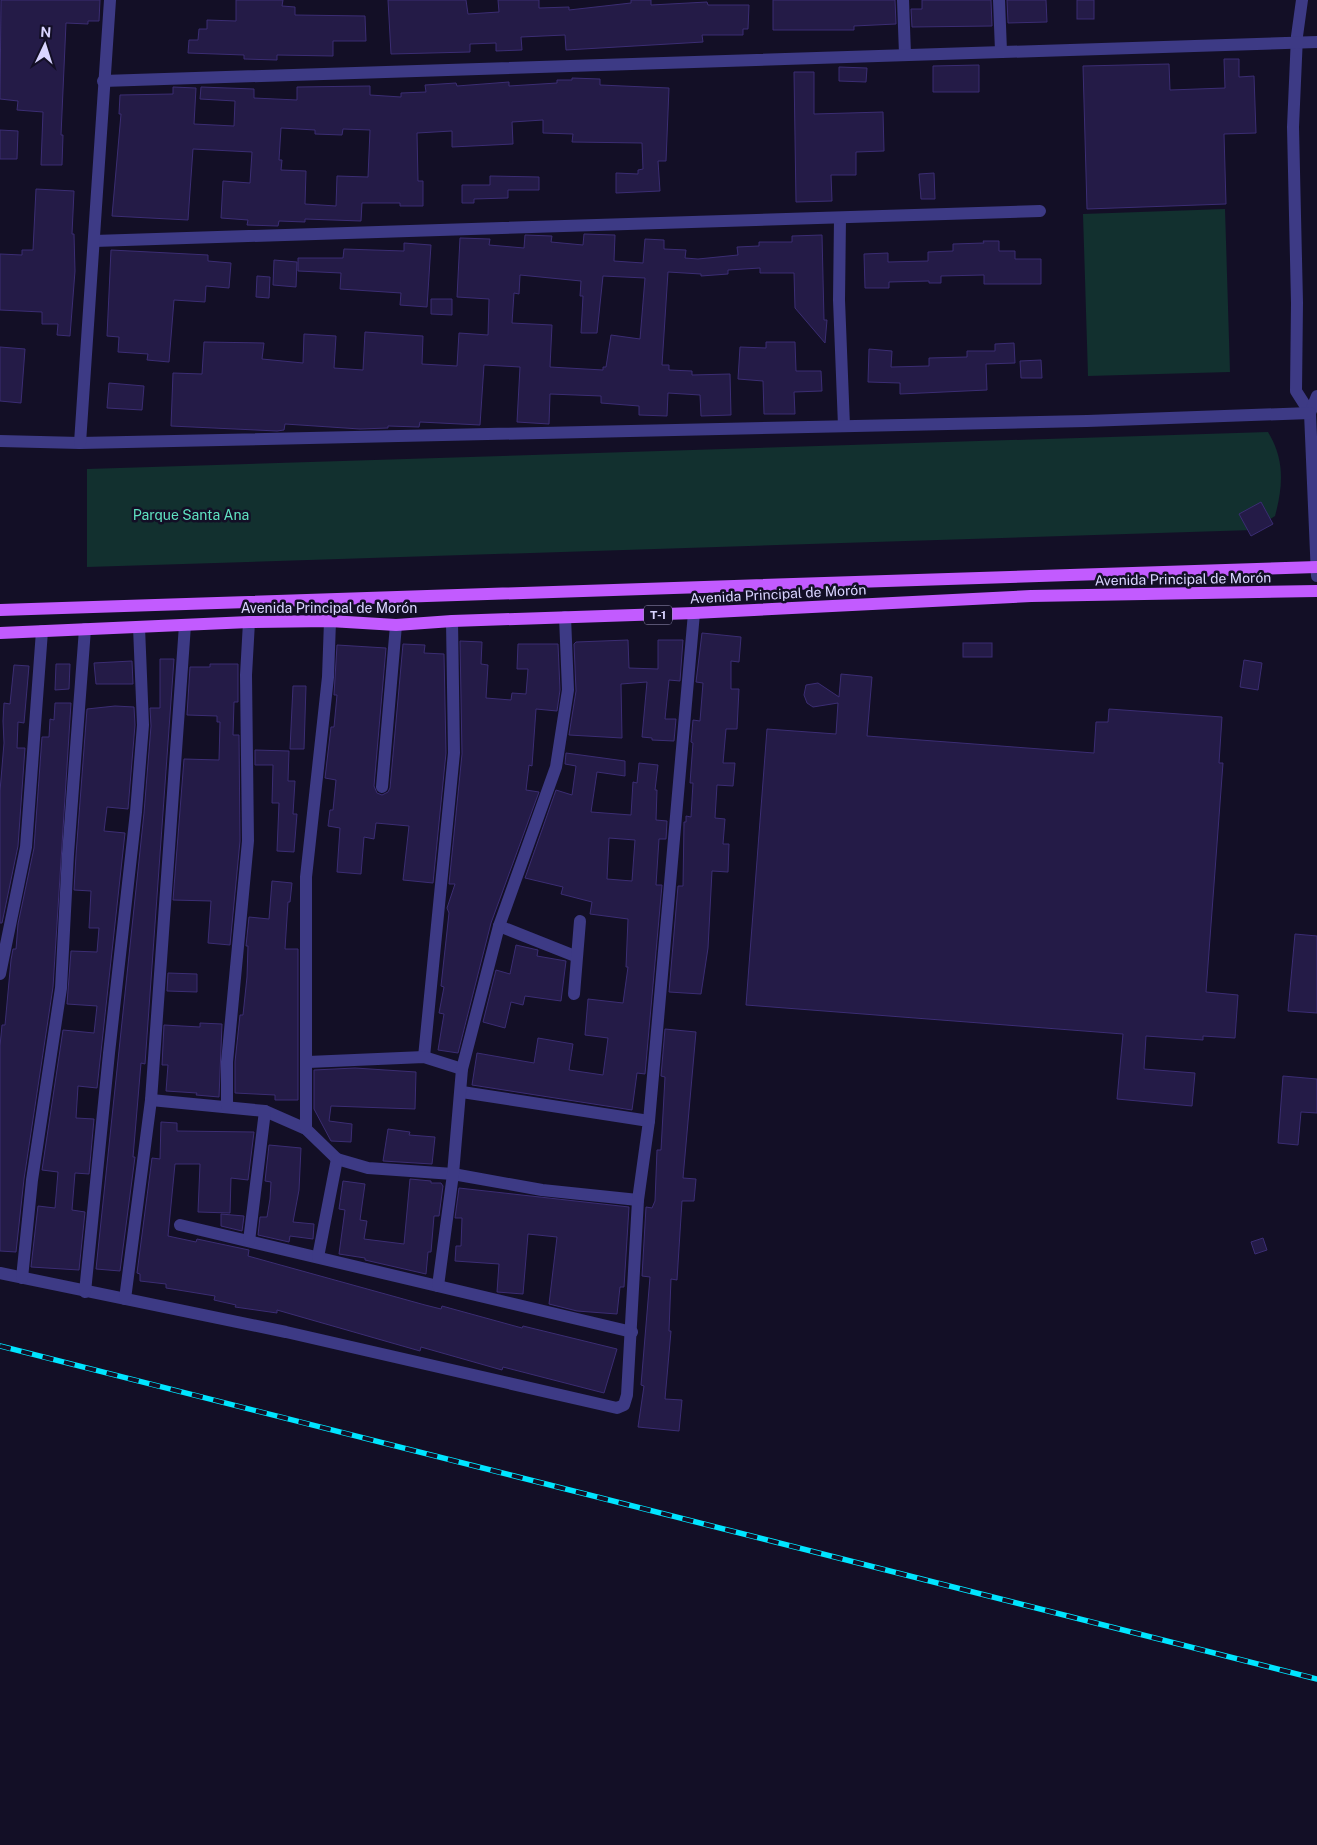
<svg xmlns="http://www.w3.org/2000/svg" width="1317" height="1845" viewBox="0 0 1317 1845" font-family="'Public Sans',sans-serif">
<rect width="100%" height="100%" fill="#130f26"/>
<g fill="#12302f">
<path d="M1225 209 1230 372 1088 376 1083 214Z"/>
<path d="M1268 432C1285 460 1283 486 1275 516L1253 530 87 567V469Z"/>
</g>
<g fill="#241b47" stroke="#3b2d73" fill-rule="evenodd">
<path d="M1 0H100L99 21H88V24L66 23 61 135H63L62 165H41L43 112 17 110 18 101 0 99Z"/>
<path d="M236 0H283L282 6 295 7V15L365 16 366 41H333V56L277 55V60L244 59V55L188 53 189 40H198L199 29H207V20L236 21Z"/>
<path d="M388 0H466L468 14 499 12 498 0H539V8L569 7V10L631 3V0H651V5L707 2 708 5H749L748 29H743V35H702L703 42 566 50 565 35 521 37 522 50 496 51V43L470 44V52L391 54Z"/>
<path d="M773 0H895L896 24 854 26V30H773Z"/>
<path d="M922 0H991L992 26 912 27 911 9H922Z"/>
<path d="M1007 0H1046L1047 22 1008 23Z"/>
<rect x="1077" y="0" width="17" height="19"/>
<path d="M1224 59H1239V77L1254 76 1256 133 1224 134 1226 204 1087 209 1083 66 1169 64 1170 90 1225 88Z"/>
<path d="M979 65V92H933V66Z"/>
<path d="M839 67 867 68 866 82 839 81Z"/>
<path d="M794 72H814V114L883 112 884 151 856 152V175H831L832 201 796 202Z"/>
<path d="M572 78 600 79V85L669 88 666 161H658L660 191 616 193V173L638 174V170L643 169 642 143 572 142 573 134 543 133V120L512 122 513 144 452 147V131L417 133 418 181H423V206H400V203H362L361 221 305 219V222L279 221 278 226 247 225 248 220 221 218 223 181 250 183 252 152 193 149 188 220 112 216 121 114H119L120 95 173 94V87L196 88 194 124 234 126 235 101 200 99 201 87 254 89V98L297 100V87L370 86V95L401 97V93L426 92 425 85 456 83 457 86 509 82V86L557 83V80H572ZM281 128 315 130V134L342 135 343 129 370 130 368 177 337 176 336 206 305 204 306 171 281 170 282 160H279Z"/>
<path d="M0 130 18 131 17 159H0Z"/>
<path d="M934 173 935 199H921L919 174Z"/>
<path d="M490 176 539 177V190H508V198L474 199V203H462V185H490Z"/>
<path d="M36 189 74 191 72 234H74L75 271 70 336 57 335 58 324H42V312L0 310V254L22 255V250H33Z"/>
<path d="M584 234 615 235 614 261 643 263 645 239 664 240V249L686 250 685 258 698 259 738 255 737 247 759 246V242H792V236L822 235 824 320H827L825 343 795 308 794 273H760V268L728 270V274L701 276V274L668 272 662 365H669V370L692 371V375L730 374 731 415 701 416 700 395 668 393 667 416 639 415V406L601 403V396L550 394 549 424 517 422 520 367 484 365 480 425 420 422 419 427 388 426V428L360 429 285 424 284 430 277 431 171 426 173 373 202 374 204 342 264 343 262 359 303 363 304 334 336 336 334 368 363 370 365 332 423 336 422 364 457 366 459 333 488 335 489 299 457 297 460 238 490 239 489 245 524 248 525 235 552 236 551 242 583 245ZM520 275 581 281 580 296H583L581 333H597L603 276 645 278 640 339 611 335 606 367H603V370L550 367 552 325 512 323 514 293 519 294Z"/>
<path d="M983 241H999V251H1015V259H1041V284H984V275L941 276V283H929V281L889 282V288H865L864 254 888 253V262L928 261V252L953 251V244L984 243Z"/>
<path d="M404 243 431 245 427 307 400 305 401 293 340 289 341 273 298 271V258H343L344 249 404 251Z"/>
<path d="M111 250 208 255V261L231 263 229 288 206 286 205 302 174 300 169 362 147 360 148 354 118 352 119 337 107 336Z"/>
<path d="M274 260 297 262 296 287 273 285Z"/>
<path d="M257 276 270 277 269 298 256 297Z"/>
<path d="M431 299H452V315L431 314Z"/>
<path d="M766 342H795L796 371H821L822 391 794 392 795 414H764L763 381 738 379 740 347 766 348Z"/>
<path d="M1014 343 1015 363 986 364 987 390 900 394V383L868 382 869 349 892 351 891 367 929 366V358L967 357V351H995V344Z"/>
<path d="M0 347 25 349 21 403 0 401Z"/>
<path d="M1041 360 1042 378H1021L1020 361Z"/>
<path d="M109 383 144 386 142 410 107 408Z"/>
<path d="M1261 502 1273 524 1251 536 1239 514Z"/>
<path d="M702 633 741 637 739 662 731 661V689H739L737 729H726L723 763H735L733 786 717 785 715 818 725 819 723 844H729L728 872 712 871 708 948 701 994 669 992 678 886H683L684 822H686V816L691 817 693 783H690L693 743 691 742 693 720 700 721 703 683 696 682Z"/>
<path d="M628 640 629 668 658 669V640H683L680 681 669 680 665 719H676L674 741 652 740V738L642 737 647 682 621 684 622 738 569 735 576 691 574 644 576 642Z"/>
<path d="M460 641 482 642 481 664 488 665 486 698 511 700 512 693 526 694 528 669H517L518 644H558L560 690 557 711 536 709 532 766 529 765 526 790 539 792 491 923 458 1053 438 1050 444 1014 439 1013 444 987 441 986 449 913 447 908 455 884H449L462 754Z"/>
<rect x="963" y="643" width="29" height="14"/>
<path d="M403 644 425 645 424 653 444 654 446 753 433 883 403 880 409 826 376 823 374 839 364 837 361 874 337 872 340 828 328 826 330 810H333L336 780 325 778 331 727H334L337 695H334L337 645 386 648 374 786 377 793 382 795 388 792 390 788Z"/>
<path d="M160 659H174L145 1064 141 1063 133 1157H135L120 1271 96 1269 144 813 151 726 150 708H160Z"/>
<path d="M1244 660 1262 663 1258 690 1240 687Z"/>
<path d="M132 661 133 684H96L94 663Z"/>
<path d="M56 664H70L69 689 55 690Z"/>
<path d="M210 664H238V702H234L233 735H239L240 841 230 945 208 943 211 901 173 900 184 759 219 760 220 722H217V716L187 715 190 667H210Z"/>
<path d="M14 665 29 666 24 723 18 722 17 748H25L18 846 2 923H0V791L4 743 3 721 4 703 10 704Z"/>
<path d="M841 674 872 677 867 736 1094 753 1096 722H1108L1109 709 1222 717 1219 763H1223L1206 992 1238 995 1235 1038 1203 1036V1040L1146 1036 1144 1069 1195 1073 1192 1106 1117 1099 1123 1034 746 1005 767 729 836 734 838 703 813 707 807 703 804 695 806 685 818 683 839 697Z"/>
<path d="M293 686H306L304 749H290Z"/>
<path d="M55 703H71L53 987 24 1179 16 1252 0 1251V1046L2 1025H5L11 960 13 949H16L18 924 34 848 42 737H49L50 719 54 720Z"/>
<path d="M115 706 134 707 135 725 128 809 107 807 104 831 125 833 97 1088 78 1086 76 1118 94 1119 89 1174 75 1173 72 1210 85 1212 79 1270 31 1267 38 1206 55 1208 58 1172 42 1170 63 1030 94 1033 97 1006 67 1004 71 951 97 952 99 928H89L91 891 74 890 76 855 87 709Z"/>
<path d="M255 750 289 751 288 781H295L293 814H297L294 852 277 851 279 803H272L273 765H255Z"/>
<path d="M566 753 625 761V776L597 772 591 812 631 815 633 782 637 783 639 763 658 765 655 790H657L656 820 667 821 666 839H659L656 885H662L645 1074 637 1073 632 1110 472 1085 477 1053 534 1063 538 1038 573 1044 569 1070 603 1075 608 1038 585 1035 588 999 623 1003 628 967H626L628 919 590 914 592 902 561 894 563 887 525 878 556 790 572 795 576 766 565 764ZM609 838 635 840 632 881 607 879Z"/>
<path d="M272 881 292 883 290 902H288L285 949H298V1100H275V1095L235 1093V1062L240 1015H243L247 977 248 946H246L249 917 269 919Z"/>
<path d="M1295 934 1317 936V1013L1288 1011Z"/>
<path d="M516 945 538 950 537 956 566 961 561 1001 525 996 523 1005 511 1002 505 1028 483 1022 496 970 510 974Z"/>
<path d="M168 973 197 974V992L167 991Z"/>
<path d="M200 1023 222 1024 219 1097 196 1095 197 1093 166 1091 168 1065H162L164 1025 200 1027Z"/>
<path d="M665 1029 696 1032 683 1178 696 1179 694 1201H682L677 1280 671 1279 669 1331H671L665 1399 682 1400 679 1431 638 1427 644 1386 641 1385 650 1277 642 1276 646 1207 652 1208 655 1201 657 1150H661L665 1077 661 1076Z"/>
<path d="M355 1068 416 1072 415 1109 331 1106 329 1121 352 1124 351 1142 331 1141 314 1109V1070Z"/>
<path d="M1283 1076 1317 1079V1113L1301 1112 1298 1145 1278 1143Z"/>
<path d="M161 1122 177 1123V1131L254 1132 248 1180 231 1178 230 1213 198 1212 200 1164H175L168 1236 196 1242 197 1239 249 1250 248 1256 425 1305 441 1309 442 1306 522 1328 523 1326 617 1349 604 1393 503 1367 502 1370 421 1347 420 1351 277 1310V1313L235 1307 236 1305 214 1300 215 1296 166 1288V1284L140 1281V1274L137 1273 152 1158 160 1159Z"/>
<path d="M388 1129 410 1132 409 1135 435 1137 432 1164 383 1161Z"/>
<path d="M269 1145 301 1148 299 1190 293 1222 314 1224 313 1239 290 1236 289 1242 258 1235 260 1217H267L270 1199 271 1182 265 1181Z"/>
<path d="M410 1179 431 1181V1183H441L443 1186 439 1216H434L431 1252H428L426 1274 365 1260V1258L339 1254 345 1210 339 1209 343 1181 365 1184 360 1220 367 1221 364 1239 404 1244Z"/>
<path d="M459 1188 629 1207 624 1287H620L617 1314 577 1311 549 1304 557 1237 528 1234 523 1294 497 1292 499 1264 455 1261 456 1246H461L462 1218H455Z"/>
<path d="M221 1214 244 1216 242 1231 221 1226Z"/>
<path d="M1263 1238 1267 1250 1255 1254 1251 1242Z"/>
</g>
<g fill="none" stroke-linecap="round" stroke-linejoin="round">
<g stroke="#3d3a85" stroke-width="12">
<path d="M903 0 905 54"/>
<path d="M999 0 1001 51"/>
<path d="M1302 0 1297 36 1293 127 1297 303 1296 391 1310 413"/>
<path d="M103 81 1317 42"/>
<path d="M840 218 839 300 844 426"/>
<path d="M94 241 1040 211"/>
<path d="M1317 396 1310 413 1317 576"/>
<path d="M0 441 80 443 1087 421 1310 413"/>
<path d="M80 443 110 0"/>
<path d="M382 787 396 625"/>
<path d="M499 926 575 956"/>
<path d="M0 974 26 847 42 631"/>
<path d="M574 994 580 921"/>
<path d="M424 1057 454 753 452 621"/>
<path d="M308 1062 424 1057 462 1069"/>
<path d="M462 1092 649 1121"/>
<path d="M151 1100 265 1111 306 1129 337 1159 368 1168 453 1174 542 1190 638 1200"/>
<path d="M227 1106V1062L248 841 246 675 249 622"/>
<path d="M306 1129V877L328 677 330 621"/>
<path d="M180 1225 632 1332"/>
<path d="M249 1241 265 1111"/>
<path d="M318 1257 337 1159"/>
<path d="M0 1273 286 1332 617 1408 624 1405 627 1395 638 1200 649 1121 694 613"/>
<path d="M22 1278 32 1180 61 988 68 854 85 629"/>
<path d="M438 1286 453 1174 462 1069 499 926 556 767 568 690 565 617"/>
<path d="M85 1292 109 1053 136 812 143 725 139 627"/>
<path d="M125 1299 151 1100 185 625"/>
</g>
<g stroke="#c25bff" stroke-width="12">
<path d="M0 610 1317 567"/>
<path d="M0 633 249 622 330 621 396 625 452 621 694 613 1031 596 1317 591"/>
</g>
<g stroke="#00e5ff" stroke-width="5.5">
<path id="rail" d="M0 1346 1317 1679"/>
</g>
<use href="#rail" stroke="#130f26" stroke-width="4" stroke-dasharray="11" stroke-linecap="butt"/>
</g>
<g text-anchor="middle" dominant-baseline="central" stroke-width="5" stroke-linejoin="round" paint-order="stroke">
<rect fill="#130f26" stroke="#9e99be" stroke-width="1" x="644" y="605.5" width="28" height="19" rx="4"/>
<g font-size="12" font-weight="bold" fill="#d9d4ff">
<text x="658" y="615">T-1</text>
</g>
<g font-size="14" fill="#5fe0c0" stroke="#130f26">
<text x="191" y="515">Parque Santa Ana</text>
</g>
<g font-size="14" fill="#d9d4ff" stroke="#130f26">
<text transform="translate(1183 579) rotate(-1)">Avenida Principal de Morón</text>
<text transform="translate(778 594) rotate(-3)">Avenida Principal de Morón</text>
<text x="329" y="608">Avenida Principal de Morón</text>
</g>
</g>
<g transform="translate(45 45) rotate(4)" stroke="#130f26" stroke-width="4" paint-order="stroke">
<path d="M0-4L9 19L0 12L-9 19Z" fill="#d9d4ff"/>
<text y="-8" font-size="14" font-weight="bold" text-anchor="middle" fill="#d9d4ff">N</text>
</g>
</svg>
